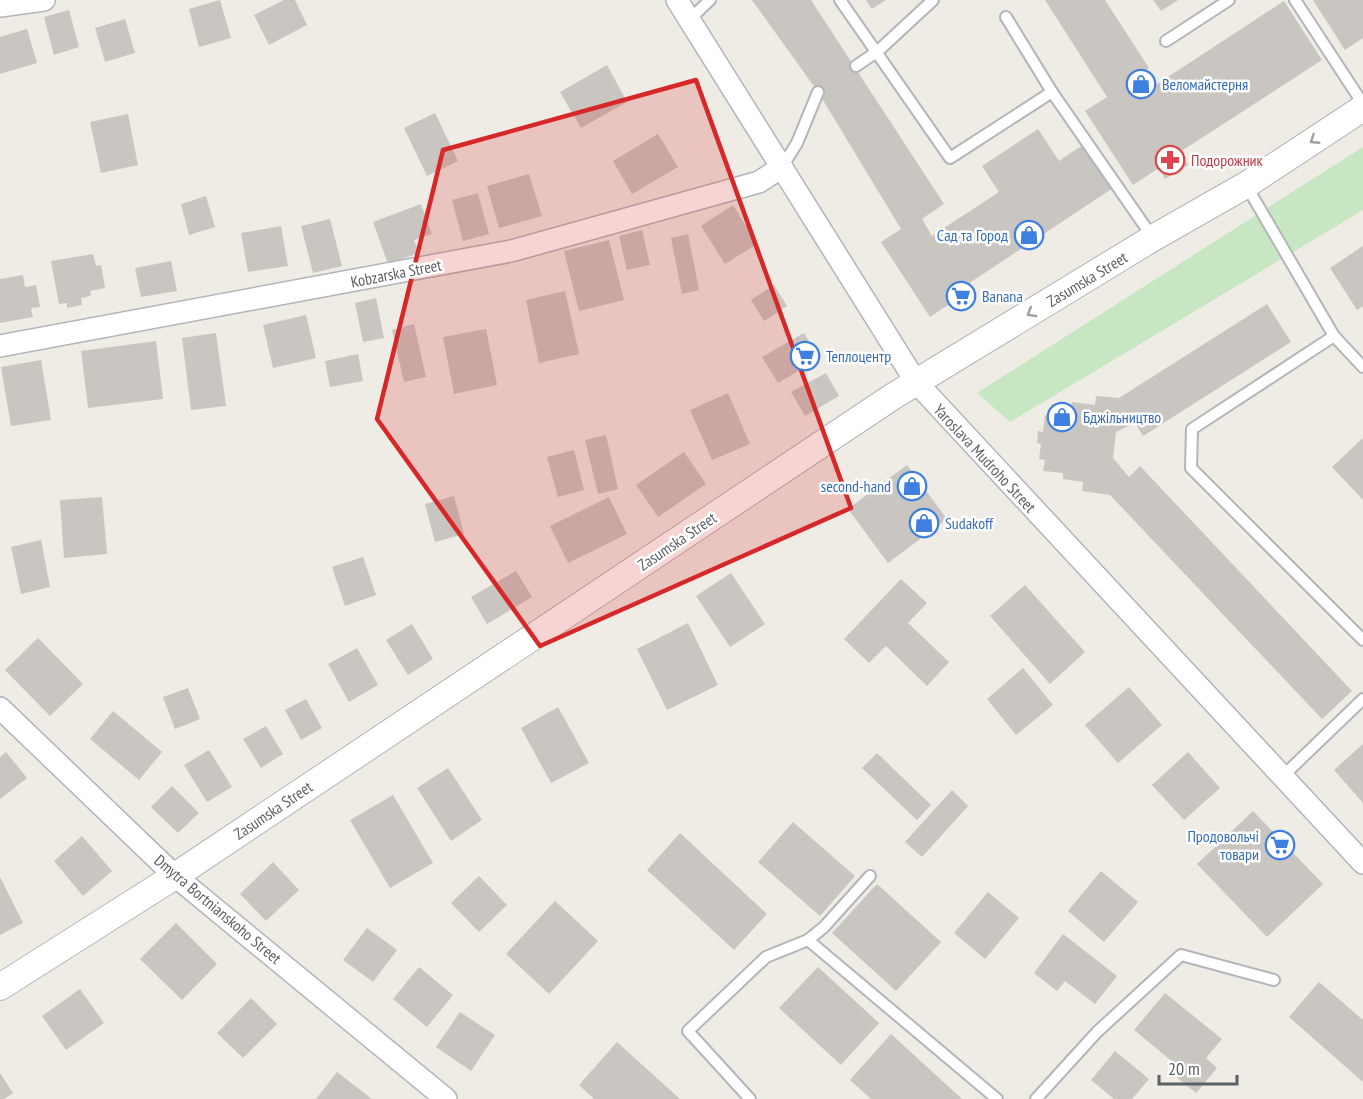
<svg xmlns="http://www.w3.org/2000/svg" width="1363" height="1099" viewBox="0 0 1363 1099" font-family="'PT Sans Narrow',sans-serif">
<rect width="100%" height="100%" fill="#efebe5"/>
<path fill="#c7e6c2" d="M1363 147V210L1010 422 977 393Z"/>
<g fill="#c9c6c1">
<path d="M220 0 231 38 199 47 189 9Z"/>
<path d="M284 0H295L307 25 269 45 254 15Z"/>
<path d="M752 0H811L944 204 922 219 932 236 999 192 982 166 1038 129 1059 161 1084 144 1113 188 965 286 972 296 954 308 951 303 930 317 881 242 901 229 818 92Z"/>
<path d="M866 0H886L872 9Z"/>
<path d="M1045 0H1105L1149 68 1132 79 1142 94 1284 1 1322 60 1180 152 1188 165 1165 179 1159 168 1133 185 1085 111 1107 97Z"/>
<path d="M1153 0H1178L1161 11Z"/>
<path d="M1313 0H1363V38L1345 50Z"/>
<path d="M69 10 79 47 54 55 44 17Z"/>
<path d="M125 19 135 53 105 62 95 28Z"/>
<path d="M27 29 37 63 0 74V37Z"/>
<path d="M607 65 627 102 581 128 560 92Z"/>
<path d="M435 113 458 161 427 176 404 128Z"/>
<path d="M128 114 138 165 101 173 90 122Z"/>
<path d="M658 134 678 167 632 194 613 161Z"/>
<path d="M529 174 542 216 499 228 487 186Z"/>
<path d="M478 193 489 234 463 241 452 200Z"/>
<path d="M206 196 215 227 189 235 181 204Z"/>
<path d="M421 204 432 234 414 240 419 253 388 264 373 222Z"/>
<path d="M733 205 757 244 725 264 701 226Z"/>
<path d="M330 219 342 266 313 273 301 226Z"/>
<path d="M281 226 288 266 248 272 241 233Z"/>
<path d="M642 230 650 265 627 270 619 236Z"/>
<path d="M688 234 699 290 682 294 671 238Z"/>
<path d="M609 240 624 300 579 311 564 251Z"/>
<path d="M1363 246V306L1357 310 1330 268Z"/>
<path d="M93 254 96 266 101 265 105 288 90 291 91 296 81 298 82 305 67 308V303L59 304 51 261Z"/>
<path d="M171 261 177 291 141 297 135 268Z"/>
<path d="M23 275 25 287 36 285 40 307 31 308 33 317 0 323V279Z"/>
<path d="M774 285 787 306 764 321 751 300Z"/>
<path d="M565 291 579 354 539 363 526 300Z"/>
<path d="M376 298 384 338 363 342 355 303Z"/>
<path d="M1267 304 1291 342 1143 436 1135 423 1116 432 1113 458 1129 477 1140 466 1352 691 1322 719 1110 495 1082 491 1083 482 1063 479V473L1043 471 1045 460 1039 459 1041 444 1037 443 1038 431 1043 432 1045 415 1050 416 1052 404 1071 406 1072 402 1095 405 1096 396 1119 398Z"/>
<path d="M306 315 316 358 273 368 263 325Z"/>
<path d="M414 324 426 377 404 382 392 330Z"/>
<path d="M486 329 497 385 454 394 443 337Z"/>
<path d="M216 333 226 406 191 410 182 338Z"/>
<path d="M804 333 819 359 778 383 762 357Z"/>
<path d="M156 341 163 399 88 408 81 351Z"/>
<path d="M358 354 363 381 330 387 325 361Z"/>
<path d="M41 360 51 420 11 426 1 367Z"/>
<path d="M826 373 839 396 805 416 791 392Z"/>
<path d="M728 393 750 444 712 460 690 410Z"/>
<path d="M606 435 618 489 598 494 585 440Z"/>
<path d="M1363 438V500L1332 467Z"/>
<path d="M574 450 584 490 558 497 547 457Z"/>
<path d="M684 452 706 484 658 517 636 485Z"/>
<path d="M907 465 947 519 888 563 848 509Z"/>
<path d="M454 496 464 534 435 542 425 504Z"/>
<path d="M102 497 107 554 64 558 60 500Z"/>
<path d="M609 497 627 534 568 563 550 526Z"/>
<path d="M41 540 50 587 21 594 11 547Z"/>
<path d="M363 557 376 595 345 606 332 567Z"/>
<path d="M516 571 532 597 487 624 471 597Z"/>
<path d="M731 573 765 624 730 647 696 596Z"/>
<path d="M901 579 927 603 908 623 949 662 927 686 886 646 869 663 844 639Z"/>
<path d="M1025 585 1085 652 1050 684 990 616Z"/>
<path d="M688 623 718 685 667 710 637 649Z"/>
<path d="M412 624 433 659 408 675 386 640Z"/>
<path d="M38 638 83 684 50 716 5 670Z"/>
<path d="M357 648 378 685 349 702 328 664Z"/>
<path d="M1023 668 1053 705 1016 735 987 699Z"/>
<path d="M1129 687 1162 725 1118 763 1085 725Z"/>
<path d="M188 688 200 719 175 729 163 697Z"/>
<path d="M306 699 322 728 301 740 285 710Z"/>
<path d="M558 707 589 763 551 783 521 728Z"/>
<path d="M113 711 162 752 139 780 90 739Z"/>
<path d="M266 726 283 754 261 768 243 739Z"/>
<path d="M1363 744V803L1334 770Z"/>
<path d="M209 750 232 787 207 802 184 765Z"/>
<path d="M6 752 27 778 0 799V757Z"/>
<path d="M1188 752 1220 788 1184 820 1152 785Z"/>
<path d="M877 753 931 805 917 820 862 768Z"/>
<path d="M448 768 482 820 451 841 417 788Z"/>
<path d="M172 786 199 813 178 833 151 807Z"/>
<path d="M952 790 968 806 922 857 905 842Z"/>
<path d="M393 795 433 863 390 888 350 820Z"/>
<path d="M1253 811 1323 884 1267 937 1197 864Z"/>
<path d="M793 822 855 876 820 916 758 862Z"/>
<path d="M680 833 767 914 734 950 647 870Z"/>
<path d="M82 836 112 871 83 896 54 861Z"/>
<path d="M273 862 299 890 266 921 240 894Z"/>
<path d="M1101 871 1138 902 1104 942 1068 911Z"/>
<path d="M479 876 507 905 479 932 451 903Z"/>
<path d="M0 877 23 923 0 935Z"/>
<path d="M877 884 941 942 896 991 832 933Z"/>
<path d="M988 892 1019 918 985 959 954 933Z"/>
<path d="M555 901 598 941 549 994 506 954Z"/>
<path d="M176 923 217 964 182 1000 140 959Z"/>
<path d="M367 928 397 950 373 982 343 960Z"/>
<path d="M1063 934 1117 976 1095 1004 1065 981 1057 991 1034 973Z"/>
<path d="M419 967 453 995 427 1027 393 999Z"/>
<path d="M818 967 879 1023 841 1065 779 1008Z"/>
<path d="M1319 982 1363 1020V1082L1289 1017Z"/>
<path d="M80 989 104 1023 66 1050 42 1016Z"/>
<path d="M1165 993 1222 1039 1206 1058 1217 1068 1196 1093 1174 1075 1180 1068 1134 1030Z"/>
<path d="M251 998 277 1024 243 1058 217 1033Z"/>
<path d="M460 1012 495 1035 471 1071 436 1047Z"/>
<path d="M891 1034 962 1099H871L850 1080Z"/>
<path d="M617 1042 680 1099H594L579 1085Z"/>
<path d="M1115 1051 1149 1079 1132 1099H1114L1091 1080Z"/>
<path d="M337 1072 372 1099H316Z"/>
<path d="M0 1073 13 1093 4 1099H0Z"/>
</g>
<g fill="none" stroke-linecap="round" stroke-linejoin="round">
<g stroke="#b2b6b9" stroke-width="14">
<g id="service">
<path d="M840 0 950 158 1052 92"/>
<path d="M1295 0 1363 104"/>
<path d="M1006 17 1052 92 1153 238"/>
<path d="M690 19 710 0"/>
<path d="M1166 41 1229 0"/>
<path d="M856 66 878 51 933 0"/>
<path d="M782 167 797 143 818 92"/>
<path d="M1246 185 1334 336 1363 367"/>
<path d="M1334 336 1192 429 1191 468 1363 640"/>
<path d="M1282 777 1363 699"/>
<path d="M808 940 997 1099"/>
<path d="M750 1099 688 1031 766 957 808 940 824 927 870 876"/>
<path d="M1036 1099 1097 1032 1181 955 1274 980"/>
</g>
</g>
<g stroke="#b2b6b9" stroke-width="24">
<g id="minor">
<path d="M677 0 916 382 1363 863"/>
<path d="M0 6 44 0"/>
<path d="M0 346 511 251 759 182 782 167"/>
<path d="M0 708 175 876 446 1099"/>
</g>
</g>
<g stroke="#b2b6b9" stroke-width="28">
<path id="tertiary" d="M0 987 175 876 892 397 1153 238 1246 185 1363 108"/>
</g>
<use href="#service" stroke="#fff" stroke-width="10"/>
<use href="#minor" stroke="#fff" stroke-width="21"/>
<use href="#tertiary" stroke="#fff" stroke-width="26"/>
</g>
<defs><path id="oneway-chevron" d="M-2-3.5L2.5 0L-2 3.5" fill="none" stroke-width="1.6" stroke-linecap="round" stroke-linejoin="round" transform="scale(1.5)"/></defs>
<g stroke="#9da0a3">
<use href="#oneway-chevron" transform="translate(1314 140) rotate(147)"/>
<use href="#oneway-chevron" transform="translate(1031 313) rotate(149)"/>
</g>
<path fill="#d62828" fill-opacity="0.2" stroke="#d62828" stroke-width="4.5" stroke-linejoin="round" d="M696 80 851 508 540 646 377 419 443 150Z"/>
<defs>
<g id="shop-ring" transform="scale(1.5)"><circle r="9.5" fill="#fff" stroke="#3f7fe0" stroke-width="1.5"/><path d="M-5-2.5h2.3a2.7 3.5 0 0 1 5.4 0H5L5.5 6h-11ZM-1.5-2.5h3a1.5 2.3 0 0 0-3 0Z" fill="#3f7fe0"/></g>
<g id="pharmacy-ring" transform="scale(1.5)"><circle r="9.5" fill="#fff" stroke="#e0444e" stroke-width="1.5"/><path d="M-2-6h4v4h4v4h-4v4h-4v-4h-4v-4h4Z" fill="#e0444e"/></g>
<g id="supermarket-ring" transform="scale(1.5)"><circle r="9.5" fill="#fff" stroke="#3f7fe0" stroke-width="1.5"/><path d="M-6-5.5h2.5l.6 2H6L4.5 2H-2.5L-4.4-4H-6ZM-1.5 3.2a1.3 1.3 0 1 0 .1 0ZM3 3.2a1.3 1.3 0 1 0 .1 0Z" fill="#3f7fe0"/></g>
</defs>
<g fill-rule="evenodd">
<use href="#shop-ring" x="1141" y="84"/>
<use href="#pharmacy-ring" x="1170" y="160"/>
<use href="#shop-ring" x="1029" y="235"/>
<use href="#supermarket-ring" x="961" y="296"/>
<use href="#supermarket-ring" x="805" y="356"/>
<use href="#shop-ring" x="1062" y="417"/>
<use href="#shop-ring" x="912" y="486"/>
<use href="#shop-ring" x="924" y="523"/>
<use href="#supermarket-ring" x="1280" y="845"/>
</g>
<g text-anchor="middle" dominant-baseline="central" stroke-width="5" stroke-linejoin="round" paint-order="stroke">
<g font-size="16" fill="#366cbe" stroke="#fff" text-anchor="start">
<text x="1162" y="84">Веломайстерня</text>
<text x="1008" y="235" text-anchor="end">Сад та Город</text>
<text x="982" y="296">Banana</text>
<text x="826" y="356">Теплоцентр</text>
<text x="1083" y="417">Бджільництво</text>
<text x="891" y="486" text-anchor="end">second-hand</text>
<text x="945" y="523">Sudakoff</text>
<text x="1259" y="836" text-anchor="end">Продовольчі<tspan x="1259" dy="18">товари</tspan></text>
</g>
<g font-size="16" fill="#be3a42" stroke="#fff" text-anchor="start">
<text x="1191" y="160">Подорожник</text>
</g>
<g font-size="16" fill="#5c6165" stroke="#fff">
<text transform="translate(396 273) rotate(-11)">Kobzarska Street</text>
<text transform="translate(1087 279) rotate(-31)">Zasumska Street</text>
<text transform="translate(985 458) rotate(47)">Yaroslava Mudroho Street</text>
<text transform="translate(677 541) rotate(-34)">Zasumska Street</text>
<text transform="translate(273 810) rotate(-34)">Zasumska Street</text>
<text transform="translate(218 909) rotate(40)">Dmytra Bortnianskoho Street</text>
</g>
</g>
<path d="M1159 1075v9h78v-9" fill="none" stroke="#5c6165" stroke-width="3"/>
<text x="1168" y="1075" font-size="18" fill="#5c6165" stroke="#ffffff" stroke-width="4.5" paint-order="stroke">20 m</text>
</svg>
